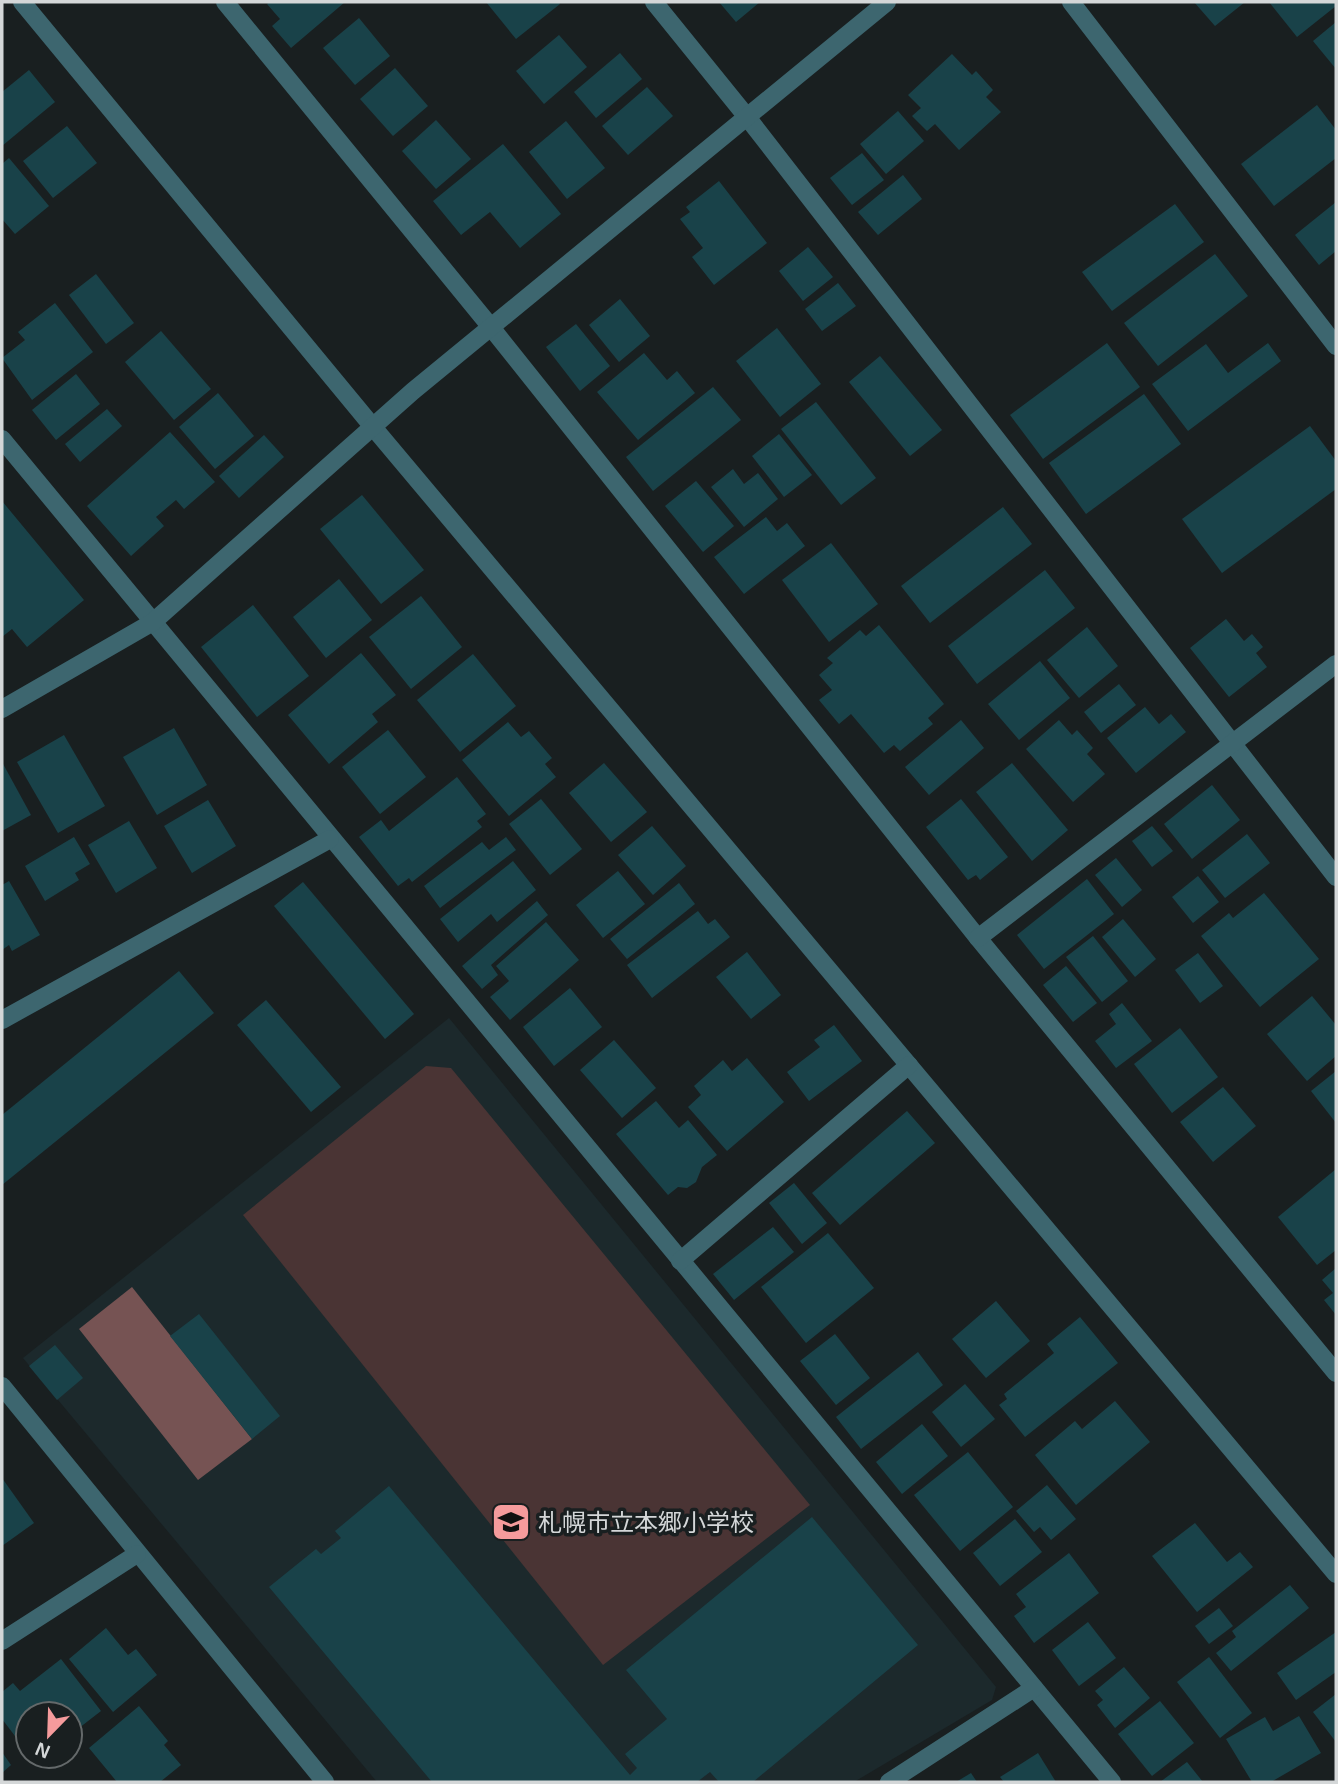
<svg xmlns="http://www.w3.org/2000/svg" width="1338" height="1784" viewBox="0 0 1338 1784" font-family="Arial,'Noto Sans JP',sans-serif">
<rect width="100%" height="100%" fill="#191f20"/>
<path fill="#1c292c" d="M449 1018 996 1687 992 1700 854 1782H377L23 1358Z"/>
<path fill="#4a3434" d="M426 1066 451 1068 810 1505 603 1665 243 1215Z"/>
<path fill="#765353" d="M132 1287 252 1439 198 1480 79 1329Z"/>
<g fill="#194249">
<path d="M270 2H345L291 48 272 26 280 19 267 4Z"/>
<path d="M486 2H559L560 4 516 39Z"/>
<path d="M719 2H760L736 22Z"/>
<path d="M1194 2H1245L1215 26Z"/>
<path d="M1269 2H1336V6L1297 37Z"/>
<path d="M359 18 390 56 355 85 323 48Z"/>
<path d="M1336 22V69L1313 41Z"/>
<path d="M559 35 587 67 544 104 516 71Z"/>
<path d="M620 53 642 79 596 118 574 92Z"/>
<path d="M952 54 972 75 976 71 993 90 986 97 1001 112 959 150 935 124 927 131 912 116 921 108 908 95Z"/>
<path d="M395 68 428 106 393 136 360 99Z"/>
<path d="M29 70 55 102 2 146V92Z"/>
<path d="M647 87 673 116 628 155 602 126Z"/>
<path d="M1317 105 1336 130V158L1274 206 1241 164Z"/>
<path d="M898 111 924 141 886 174 860 144Z"/>
<path d="M436 120 471 159 436 189 402 151Z"/>
<path d="M566 121 605 168 567 199 529 152Z"/>
<path d="M67 126 97 163 53 198 23 161Z"/>
<path d="M503 144 561 214 520 248 490 212 461 235 433 201Z"/>
<path d="M862 153 884 180 852 205 830 178Z"/>
<path d="M9 158 49 206 15 234 2 219V164Z"/>
<path d="M903 175 922 199 878 235 858 212Z"/>
<path d="M719 181 767 243 714 285 692 257 703 248 680 219 690 212 686 207Z"/>
<path d="M1336 202V251L1319 265 1295 235Z"/>
<path d="M1175 204 1204 242 1112 311 1082 272Z"/>
<path d="M808 247 833 277 803 301 779 271Z"/>
<path d="M1215 254 1248 296 1158 366 1124 323Z"/>
<path d="M96 274 134 323 106 344 69 295Z"/>
<path d="M838 283 856 306 822 331 805 309Z"/>
<path d="M620 299 650 336 619 362 589 325Z"/>
<path d="M55 303 93 352 32 400 2 358 25 340 18 332Z"/>
<path d="M576 324 610 366 580 391 546 347Z"/>
<path d="M777 328 821 384 780 417 736 361Z"/>
<path d="M161 331 211 389 174 420 125 362Z"/>
<path d="M1107 343 1140 387 1043 459 1010 415Z"/>
<path d="M1268 343 1281 361 1188 431 1152 384 1206 344 1228 373Z"/>
<path d="M644 353 667 380 677 371 695 393 638 440 597 392Z"/>
<path d="M880 356 942 430 910 456 849 382Z"/>
<path d="M76 374 100 404 56 440 32 410Z"/>
<path d="M713 387 741 420 653 491 626 457Z"/>
<path d="M218 393 254 436 215 469 179 427Z"/>
<path d="M1144 394 1181 444 1086 514 1049 463Z"/>
<path d="M816 402 876 478 841 505 781 429Z"/>
<path d="M107 409 122 426 80 462 65 444Z"/>
<path d="M1310 426 1336 461V489L1222 573 1182 519Z"/>
<path d="M170 432 215 482 184 509 176 500 156 517 164 526 131 556 87 506Z"/>
<path d="M779 434 812 475 784 497 752 456Z"/>
<path d="M264 435 284 457 239 498 219 476Z"/>
<path d="M733 469 744 484 758 473 778 499 744 527 711 487Z"/>
<path d="M696 481 734 526 703 552 665 506Z"/>
<path d="M362 495 424 570 381 604 320 529Z"/>
<path d="M2 501 84 600 27 647 12 629 2 637Z"/>
<path d="M1003 507 1032 544 930 623 901 586Z"/>
<path d="M766 517 777 531 787 523 805 546 744 594 714 557Z"/>
<path d="M831 543 878 604 829 642 782 580Z"/>
<path d="M1045 570 1075 608 977 684 948 646Z"/>
<path d="M339 579 372 620 326 658 293 617Z"/>
<path d="M421 596 462 647 411 689 369 637Z"/>
<path d="M253 605 309 676 257 717 201 647Z"/>
<path d="M1226 619 1244 641 1252 634 1263 647 1256 653 1267 667 1229 697 1190 648Z"/>
<path d="M879 625 944 704 928 718 933 724 900 751 894 745 884 753 851 714 839 724 819 700 832 690 819 675 833 663 827 658 860 630 866 636Z"/>
<path d="M1087 627 1118 666 1079 698 1047 660Z"/>
<path d="M361 653 396 695 372 714 378 722 329 764 288 715Z"/>
<path d="M473 654 516 706 460 752 417 700Z"/>
<path d="M1040 661 1070 698 1019 740 988 704Z"/>
<path d="M1119 684 1136 705 1101 733 1084 712Z"/>
<path d="M1145 707 1159 724 1171 714 1186 732 1136 773 1107 738Z"/>
<path d="M961 720 984 748 929 795 905 767Z"/>
<path d="M1059 720 1072 735 1077 730 1093 748 1087 754 1105 774 1073 802 1026 749Z"/>
<path d="M508 722 521 737 529 731 552 758 545 764 556 777 509 816 462 760Z"/>
<path d="M174 728 207 785 157 815 123 757Z"/>
<path d="M388 730 426 777 380 814 342 767Z"/>
<path d="M64 735 105 806 58 833 17 762Z"/>
<path d="M2 762 31 815 2 831Z"/>
<path d="M604 763 647 812 611 842 569 793Z"/>
<path d="M1012 763 1068 830 1032 861 976 792Z"/>
<path d="M457 777 486 814 477 821 482 827 412 882 409 878 398 886 359 837 381 820 389 831Z"/>
<path d="M1212 785 1240 820 1192 859 1164 824Z"/>
<path d="M541 799 582 849 550 875 509 824Z"/>
<path d="M961 799 1008 857 980 880 976 875 968 880 926 827Z"/>
<path d="M208 800 236 846 192 873 164 826Z"/>
<path d="M129 821 157 868 116 893 88 845Z"/>
<path d="M652 826 686 866 653 895 618 855Z"/>
<path d="M1152 826 1173 851 1152 867 1132 841Z"/>
<path d="M1247 834 1270 863 1225 898 1202 870Z"/>
<path d="M74 837 90 864 75 873 79 880 45 901 25 866Z"/>
<path d="M506 837 516 850 440 908 424 886 482 842 489 850Z"/>
<path d="M1116 858 1142 890 1122 907 1095 875Z"/>
<path d="M513 861 536 890 497 922 491 914 458 942 440 919Z"/>
<path d="M618 871 645 904 603 938 576 905Z"/>
<path d="M1198 876 1219 902 1193 923 1172 897Z"/>
<path d="M1087 879 1114 914 1044 969 1017 935Z"/>
<path d="M9 881 40 935 12 951 9 945 2 950V885Z"/>
<path d="M303 882 414 1014 385 1039 274 906Z"/>
<path d="M679 883 695 904 627 959 610 939Z"/>
<path d="M1264 893 1319 959 1260 1007 1201 936 1229 913 1233 918Z"/>
<path d="M537 901 548 915 491 965 498 975 482 989 462 966Z"/>
<path d="M698 911 708 924 715 919 730 937 652 998 627 965Z"/>
<path d="M1123 919 1156 959 1135 977 1102 937Z"/>
<path d="M546 922 579 960 510 1020 490 997 509 981 496 966Z"/>
<path d="M1093 936 1128 981 1102 1002 1066 957Z"/>
<path d="M747 952 781 995 751 1019 716 977Z"/>
<path d="M1198 953 1223 986 1200 1003 1175 970Z"/>
<path d="M1066 966 1097 1003 1073 1022 1043 985Z"/>
<path d="M179 971 214 1013 2 1185V1115Z"/>
<path d="M570 988 602 1027 554 1066 523 1027Z"/>
<path d="M1312 996 1336 1025V1056L1307 1081 1267 1034Z"/>
<path d="M266 1000 341 1087 311 1112 237 1025Z"/>
<path d="M1122 1003 1152 1041 1116 1068 1095 1041 1116 1024 1109 1014Z"/>
<path d="M834 1025 862 1061 809 1101 787 1072 820 1047 814 1040Z"/>
<path d="M1180 1028 1218 1077 1172 1113 1134 1064Z"/>
<path d="M614 1040 656 1088 622 1118 580 1070Z"/>
<path d="M747 1058 784 1102 727 1151 688 1107 701 1095 694 1086 723 1060 732 1071Z"/>
<path d="M1336 1071V1123L1311 1091Z"/>
<path d="M1223 1087 1256 1126 1213 1162 1180 1122Z"/>
<path d="M656 1101 679 1128 688 1120 717 1155 702 1167 696 1182 687 1188 678 1187 668 1195 616 1134Z"/>
<path d="M907 1111 935 1143 840 1225 812 1193Z"/>
<path d="M1336 1169V1250L1317 1265 1278 1217Z"/>
<path d="M794 1183 827 1223 802 1244 769 1203Z"/>
<path d="M773 1227 794 1252 734 1300 713 1274Z"/>
<path d="M828 1233 874 1288 806 1343 761 1287Z"/>
<path d="M1336 1268V1315L1324 1300 1333 1293 1322 1280Z"/>
<path d="M996 1301 1030 1341 986 1378 952 1339Z"/>
<path d="M199 1314 280 1416 252 1439 170 1336Z"/>
<path d="M1080 1317 1118 1363 1025 1437 999 1405 1007 1399 1004 1394 1054 1353 1047 1344Z"/>
<path d="M835 1334 870 1378 836 1405 800 1361Z"/>
<path d="M55 1345 83 1378 57 1400 29 1366Z"/>
<path d="M918 1352 943 1385 861 1449 836 1417Z"/>
<path d="M965 1384 995 1419 961 1447 932 1412Z"/>
<path d="M1115 1401 1150 1442 1076 1505 1035 1455 1075 1421 1082 1429Z"/>
<path d="M922 1424 948 1456 902 1494 876 1462Z"/>
<path d="M968 1452 1013 1507 960 1551 914 1495Z"/>
<path d="M2 1478 34 1523 2 1546Z"/>
<path d="M1047 1485 1076 1519 1051 1540 1040 1527 1034 1532 1016 1511Z"/>
<path d="M389 1486 630 1775 637 1768 625 1754 667 1719 626 1670 812 1517 918 1645 753 1782H719L710 1772 697 1782H432L269 1587 316 1549 321 1554 341 1538 335 1531Z"/>
<path d="M1015 1519 1042 1552 1000 1586 973 1553Z"/>
<path d="M1195 1523 1227 1562 1240 1552 1253 1567 1197 1612 1152 1556Z"/>
<path d="M1069 1553 1099 1593 1034 1643 1014 1616 1026 1607 1016 1594Z"/>
<path d="M1290 1585 1309 1608 1231 1671 1216 1653 1236 1637 1232 1631Z"/>
<path d="M1219 1608 1233 1626 1209 1644 1195 1626Z"/>
<path d="M1088 1622 1116 1658 1079 1686 1052 1650Z"/>
<path d="M106 1628 128 1655 136 1649 157 1675 113 1712 69 1659Z"/>
<path d="M1336 1632V1672L1296 1700 1277 1673Z"/>
<path d="M1209 1657 1252 1713 1220 1738 1177 1682Z"/>
<path d="M61 1659 101 1711 70 1735V1714H28V1753L2 1719V1692L13 1683 20 1691Z"/>
<path d="M1124 1667 1150 1698 1115 1728 1097 1705 1103 1700 1095 1691Z"/>
<path d="M1336 1694V1742L1313 1712Z"/>
<path d="M1160 1701 1194 1743 1152 1776 1118 1734Z"/>
<path d="M139 1706 168 1741 164 1745 181 1765 160 1782H117L89 1748Z"/>
<path d="M1299 1716 1321 1753 1271 1782H1252L1226 1739 1265 1717 1273 1731Z"/>
<path d="M2 1752 11 1765 2 1773Z"/>
<path d="M1038 1753 1056 1782H1004L1000 1777Z"/>
<path d="M1187 1762 1203 1782H1160Z"/>
<path d="M971 1773 977 1782H956Z"/>
</g>
<g fill="none" stroke-linecap="round" stroke-linejoin="round">
<g stroke="#3d666f" stroke-width="18">
<path d="M22 2 373 427 1336 1574"/>
<path d="M225 2 490 326 978 938 1336 1373"/>
<path d="M654 2 747 117 1336 877"/>
<path d="M1071 2 1336 346"/>
<path d="M2 439 1112 1782"/>
<path d="M2 709 153 622 413 391 887 2"/>
<path d="M978 938 1336 664"/>
<path d="M2 1020 330 839"/>
<path d="M680 1261 909 1065"/>
<path d="M2 1386 325 1782"/>
<path d="M2 1641 137 1554"/>
<path d="M889 1782 1034 1688"/>
</g>
</g>
<defs>
<g id="school-square" transform="scale(2.0125)"><rect x="-9" y="-9" width="18" height="18" rx="4" fill="#f59b9c" stroke="#191f20"/><path d="M0-5L7-2L0 1L-7-2ZM-4 1L0 2.5L4 1V4Q0 6-4 4Z" fill="#111"/></g>
</defs>
<g fill-rule="evenodd">
<use href="#school-square" x="511" y="1522"/>
</g>
<g text-anchor="middle" dominant-baseline="central" stroke-width="7" stroke-linejoin="round" paint-order="stroke">
<g font-size="24" fill="#d4d7d8" stroke="#191f20" text-anchor="start">
<text x="538" y="1522">札幌市立本郷小学校</text>
</g>
</g>
<rect width="1338" height="1784" fill="none" stroke="#d4d7d8" stroke-width="7"/>
<g transform="translate(49 1735) rotate(203)"><circle r="33" fill="#191f20" stroke="#64696a" stroke-width="2"/>
<path d="M0-5L12 26L0 18L-12 26Z" fill="#f59b9c"/>
<text y="-10" font-size="19" font-weight="bold" text-anchor="middle" fill="#d4d7d8">N</text>
</g>
</svg>
